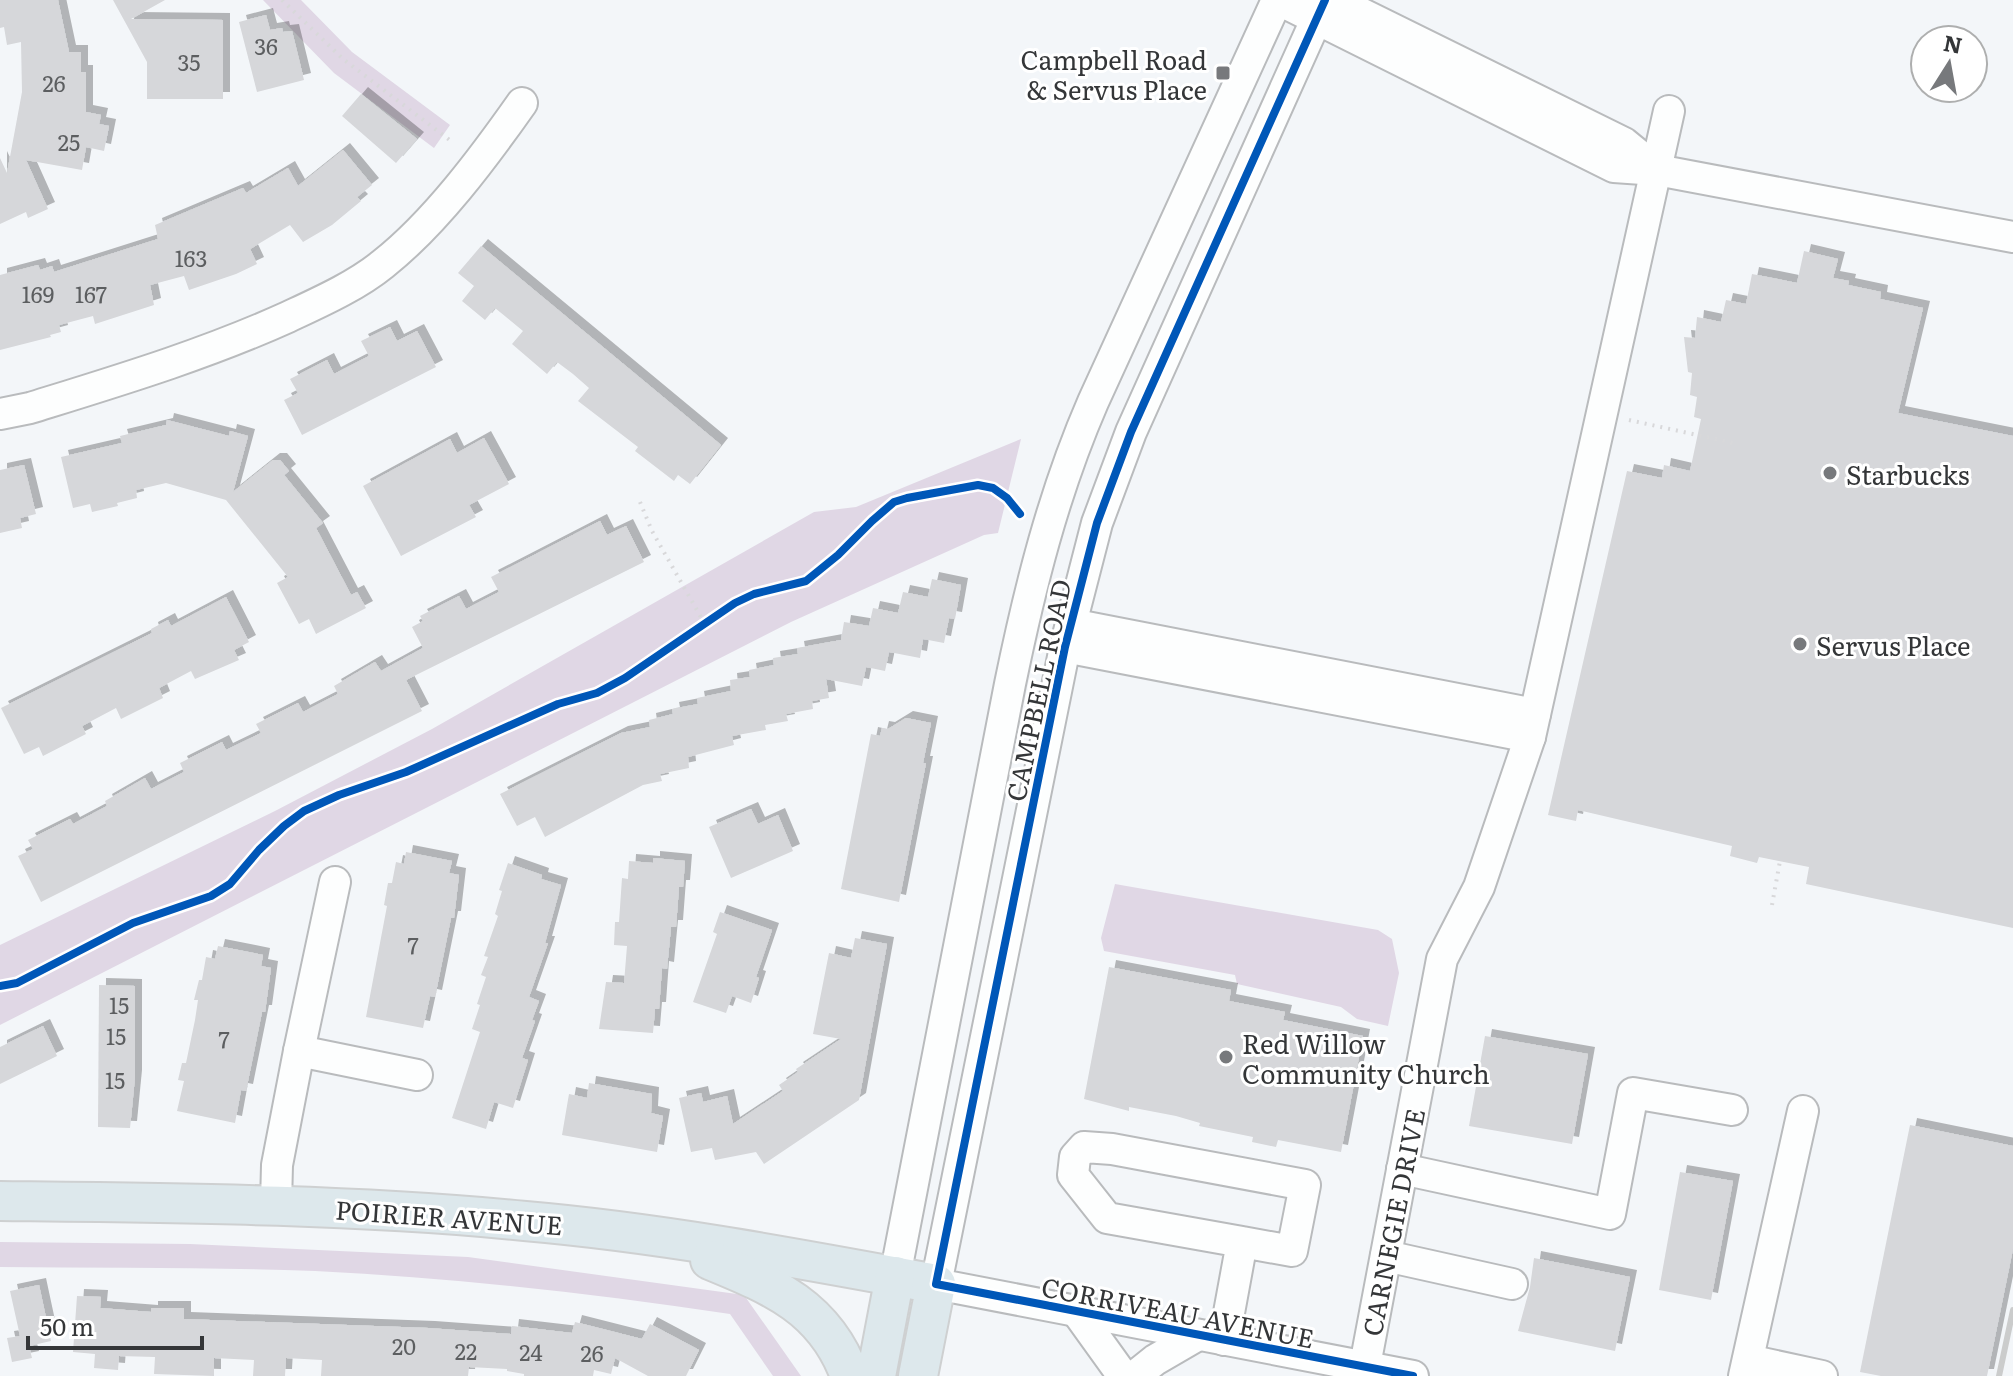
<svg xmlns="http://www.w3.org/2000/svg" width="2013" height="1376" viewBox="0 0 2013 1376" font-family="Literata,serif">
<defs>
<filter id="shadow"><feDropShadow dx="7" dy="-7" stdDeviation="0" flood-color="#0004"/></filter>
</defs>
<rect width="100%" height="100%" fill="#f3f6f9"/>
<g fill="#e0d7e5">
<path d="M263 0H301L352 52 450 125 434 148 334 73Z"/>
<path d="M1021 439 998 533 984 535 791 622 0 1025V945L275 811 432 729 814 512 856 507Z"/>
<path d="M1115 884 1378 930 1392 939 1399 973 1388 1026 1357 1019 1341 1007 1237 984 1235 975 1104 951 1101 938Z"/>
<path d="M0 1242 190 1244 468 1257 744 1295 801 1376H773L730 1314C592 1293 454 1278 315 1271 210 1267 105 1268 0 1267Z"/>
</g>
<g fill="#d6d7da" filter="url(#shadow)">
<path d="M0 0H58L69 52H81V72H86V112L101 115 99 124 109 126 104 151 86 147 82 170 26 160 48 209 28 218 26 212 0 224V158L7 173 22 92 21 42 7 45 4 27 0 28Z"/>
<path d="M113 0H165L131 19 223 20V99H147V62Z"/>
<path d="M266 15 270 30 282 28 283 32 292 31 304 80 257 92 239 22Z"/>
<path d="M361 94 417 139 396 163 342 116Z"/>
<path d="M343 150 372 185 357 197 361 201 332 225 303 242 290 225 250 249 257 264 236 274 189 290 184 276 150 285 154 305 95 324 93 316 59 325 61 332 50 335 51 337 0 350V275L38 265 40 270 52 266 54 272 158 239 155 225 243 188 246 193 288 168 298 186Z"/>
<path d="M481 246 721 445 690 484 678 475 674 481 635 451 638 447 578 401 589 388 573 374 557 362 547 374 512 344 523 331 495 308 485 320 462 301 474 286 458 273Z"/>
<path d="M1804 251 1838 259 1833 278 1849 281 1848 285 1881 292 1880 299 1923 308 1898 413 2013 436V928L1806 884 1809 867 1759 857 1757 863 1730 856 1732 846 1578 810 1576 821 1548 815 1627 471 1662 478 1664 465 1690 471 1701 419 1694 417 1697 397 1690 395 1692 373 1688 372 1684 337 1695 338 1697 317 1721 322 1726 300 1746 304 1752 274 1797 283Z"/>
<path d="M390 327 397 341 417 331 436 367 302 435 284 400 298 393 290 379 327 360 334 374 369 356 361 341Z"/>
<path d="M167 420 229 436 230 431 248 436 233 492 273 460H280L289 471 284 475 323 523 316 528 351 595 357 592 366 608 316 634 309 619 299 624 277 583 288 577 226 500 166 483 136 490 137 498 117 503 118 506 92 512 90 504 73 508 61 457 122 443 120 436 166 425Z"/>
<path d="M484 438 509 484 469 505 476 517 401 556 363 486 450 439 457 453Z"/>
<path d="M24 465 36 514 20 518 22 528 0 533V470Z"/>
<path d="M600 521 607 535 626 526 644 562 406 680 422 711 41 902 18 856 33 849 28 840 70 819 73 824 107 806 105 801 145 778 151 789 184 772 180 763 222 742 226 750 261 733 256 724 298 703 303 712 338 694 334 686 375 662 381 671 423 648 412 627 423 621 420 616 459 596 466 609 499 592 491 577Z"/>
<path d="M932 579 961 585 955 619 949 618 944 643 923 639 920 658 889 652 885 671 866 667 862 686 826 679 829 698 812 701 813 709 786 714 788 721 765 725 766 730 732 736 734 745 688 757 689 768 660 774 662 781 643 785 545 837 535 817 517 826 500 794 621 733 650 727 649 720 673 714 672 709 698 704 697 698 731 691 730 680 750 677 749 670 774 665 773 658 798 654 797 648 841 640 844 622 869 626 873 608 898 613 903 592 928 597Z"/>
<path d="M226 597 249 642 234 650 239 660 195 679 191 671 159 688 163 698 121 719 116 708 82 726 86 734 43 756 39 747 24 754 1 708 152 633 151 629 168 620 171 626Z"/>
<path d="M906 718 931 723 923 763H926L899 902 841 889 871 734 880 736 882 728 888 729Z"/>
<path d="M751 809 758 824 778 815 793 851 731 878 709 827Z"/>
<path d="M406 852 452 861 449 873 459 875 454 918H451L435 997 430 996 423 1028 366 1017 387 906 384 905 388 883H392L396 862 404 864Z"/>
<path d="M653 858 685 861 683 887H679L676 927H671L667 969 662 968 659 1009H655L653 1033 599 1029 606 982 624 983 627 946 614 945 615 922H619L622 878 628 879 629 861 653 863Z"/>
<path d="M508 863 542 875 541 879 561 885 545 943H548L529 997 539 1001 532 1020 535 1021 522 1058 528 1060 513 1108 494 1102 486 1129 452 1118 480 1032 472 1029 480 1005 477 1004 486 977 481 975 488 957 484 956 498 916 495 914 502 891 499 890Z"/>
<path d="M720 912 772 930 756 977 759 978 751 1003 732 996 726 1013 693 1002 717 934 713 932Z"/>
<path d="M855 938 887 944 859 1100 764 1164 756 1152 715 1160 712 1148 691 1152 679 1098 701 1093 703 1102 727 1096 733 1124 783 1091 779 1085 798 1072 796 1069 841 1039 813 1034 829 953 851 958Z"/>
<path d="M218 946 263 955 261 966 271 968 265 1012H262L246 1091 241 1090 235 1123 177 1111 184 1081 178 1080 182 1063H186L195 1020 198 1000H194L199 980H202L206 957 215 959Z"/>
<path d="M1109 967 1231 990 1229 1001 1285 1012 1283 1020 1363 1036 1341 1152 1278 1140 1276 1147 1252 1142 1253 1137 1199 1126 1200 1123 1176 1116 1129 1107V1111L1084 1099Z"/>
<path d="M99 985 135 986V1077L130 1128 98 1127Z"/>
<path d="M43 1026 57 1056 0 1084V1047Z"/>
<path d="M1485 1036 1588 1054 1572 1144 1469 1126Z"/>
<path d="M589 1083 652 1094 651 1113 663 1116 657 1152 562 1135 569 1094 587 1098Z"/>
<path d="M1910 1125 2013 1146V1249L1987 1376H1881L1860 1372Z"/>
<path d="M1680 1172 1733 1181 1711 1300 1659 1290Z"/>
<path d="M1534 1258 1630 1277 1615 1351 1518 1331 1530 1287Z"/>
<path d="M39 1285 51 1341 29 1346 32 1358 12 1362 7 1338 20 1336 10 1291Z"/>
<path d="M77 1296 101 1297 100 1308 151 1312V1308H184V1319L428 1328 511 1334 512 1326 572 1333 575 1322 642 1339 650 1324 699 1350 686 1376H648L615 1358 611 1374 594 1370 593 1376H524V1374L507 1371V1369L469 1367 468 1376H321L322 1360 286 1358 285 1376H253L254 1360 214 1358V1376L154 1374 155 1357 119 1356 118 1370 94 1368 95 1354 73 1352Z"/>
</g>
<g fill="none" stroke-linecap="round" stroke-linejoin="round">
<g stroke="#b9bbbd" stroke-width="34">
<g id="minor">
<path d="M1279 0 1614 167 1657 170 2013 237"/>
<path d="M1325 0 1131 432 1097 523 1065 647 936 1284 1413 1376"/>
<path d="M1334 0 1624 143 1657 170"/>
<path d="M0 414 30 408C117 381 204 355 288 317 320 302 356 286 383 264 435 223 484 157 522 103"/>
<path d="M1071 624 1535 714"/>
<path d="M1065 647 1530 737"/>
<path d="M299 1051 417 1075"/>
<path d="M1402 1169 1610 1214 1633 1093 1732 1110"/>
<path d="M276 1204 277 1165 299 1051 335 882"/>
<path d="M1386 1256 1512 1284"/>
<path d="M895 1276 1010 684C1030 587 1053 494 1093 402L1277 0"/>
<path d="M1077 1312 1123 1376"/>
<path d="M1224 1340 1242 1242 1107 1218 1073 1175 1075 1157 1084 1147 1112 1149 1305 1185 1292 1251 1242 1242"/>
<path d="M1748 1360 1822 1376"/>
<path d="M1135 1376 1155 1360 1198 1335"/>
<path d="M1363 1376 1442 959 1479 887 1530 737 1669 111"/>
<path d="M1744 1376 1803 1111"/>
</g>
</g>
<g stroke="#ced0d1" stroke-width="42">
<g id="major">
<path d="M0 1201C176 1203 350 1204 525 1221 663 1233 800 1259 936 1284L918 1376"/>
<path d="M710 1260C773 1286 825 1307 850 1376"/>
<path d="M876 1376 895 1276"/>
</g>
</g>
<g stroke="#d8d8da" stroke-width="4" stroke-dasharray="2 6" stroke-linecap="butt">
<path d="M282 0 343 59 451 141"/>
<path d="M1629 420 1738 444"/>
<path d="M640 502 652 531 702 619 703 626"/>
<path d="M1772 905 1780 861"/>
</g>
<use href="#minor" stroke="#fdfefe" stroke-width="30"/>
<use href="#major" stroke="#dde8ec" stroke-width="38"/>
<path stroke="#cbcccc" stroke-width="6" d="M1999 1376 2013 1310"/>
<g stroke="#fff" stroke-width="13">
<g id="cycleway">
<path d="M1325 0 1131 432 1097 523 1065 647 936 1284 1413 1376"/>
<path d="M0 986 17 983 133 923 211 896 230 884 259 850 284 826 304 811 339 795 406 772 558 704 597 693 625 678 735 603 754 594 806 581 838 555 872 521 894 502 907 498 978 485 993 488 1007 498 1020 514"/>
</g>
</g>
<use href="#cycleway" stroke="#0057b8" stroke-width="8"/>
</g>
<g fill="#77797c" stroke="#fff" stroke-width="3">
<rect x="1215" y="65" width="16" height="16" rx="4"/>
<circle cx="1830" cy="473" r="8"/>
<circle cx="1800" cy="644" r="8"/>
<circle cx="1226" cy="1057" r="8"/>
</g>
<g text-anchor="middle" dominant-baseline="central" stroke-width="6" stroke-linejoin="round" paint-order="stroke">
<g font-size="22" fill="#5c5e60">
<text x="266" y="45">36</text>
<text x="189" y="61">35</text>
<text x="54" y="82">26</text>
<text x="69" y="141">25</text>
<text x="191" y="257">163</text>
<text x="38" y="293">169</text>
<text x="91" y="293">167</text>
<text x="413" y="944">7</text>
<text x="119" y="1004">15</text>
<text x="116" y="1035">15</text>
<text x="224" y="1038">7</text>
<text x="115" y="1079">15</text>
<text x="404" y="1345">20</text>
<text x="466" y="1350">22</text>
<text x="531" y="1351">24</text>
<text x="592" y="1352">26</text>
</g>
<g font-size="26" fill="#343638" stroke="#fff" text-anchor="start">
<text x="1207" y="58" text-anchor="end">Campbell Road<tspan x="1207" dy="30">&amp; Servus Place</tspan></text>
<text x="1846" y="473">Starbucks</text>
<text x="1816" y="644">Servus Place</text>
<text x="1242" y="1042">Red Willow<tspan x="1242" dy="30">Community Church</tspan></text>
</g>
<g font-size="26" fill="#343638" stroke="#fff">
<text transform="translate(1037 690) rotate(-78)">CAMPBELL ROAD</text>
<text transform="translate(449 1216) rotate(4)">POIRIER AVENUE</text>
<text transform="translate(1392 1222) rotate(-79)">CARNEGIE DRIVE</text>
<text transform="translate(1178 1311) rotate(11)">CORRIVEAU AVENUE</text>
</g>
</g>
<g transform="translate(1949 64) rotate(11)"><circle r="38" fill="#ffffff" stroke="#aeafaf" stroke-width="2"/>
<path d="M0-6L14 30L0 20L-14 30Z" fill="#77797c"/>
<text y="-12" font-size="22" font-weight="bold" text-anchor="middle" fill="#343638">N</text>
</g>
<path d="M28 1336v12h174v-12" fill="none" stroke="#343638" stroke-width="4"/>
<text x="40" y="1336" font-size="24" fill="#343638" stroke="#ffffff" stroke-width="6" paint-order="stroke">50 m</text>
</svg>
